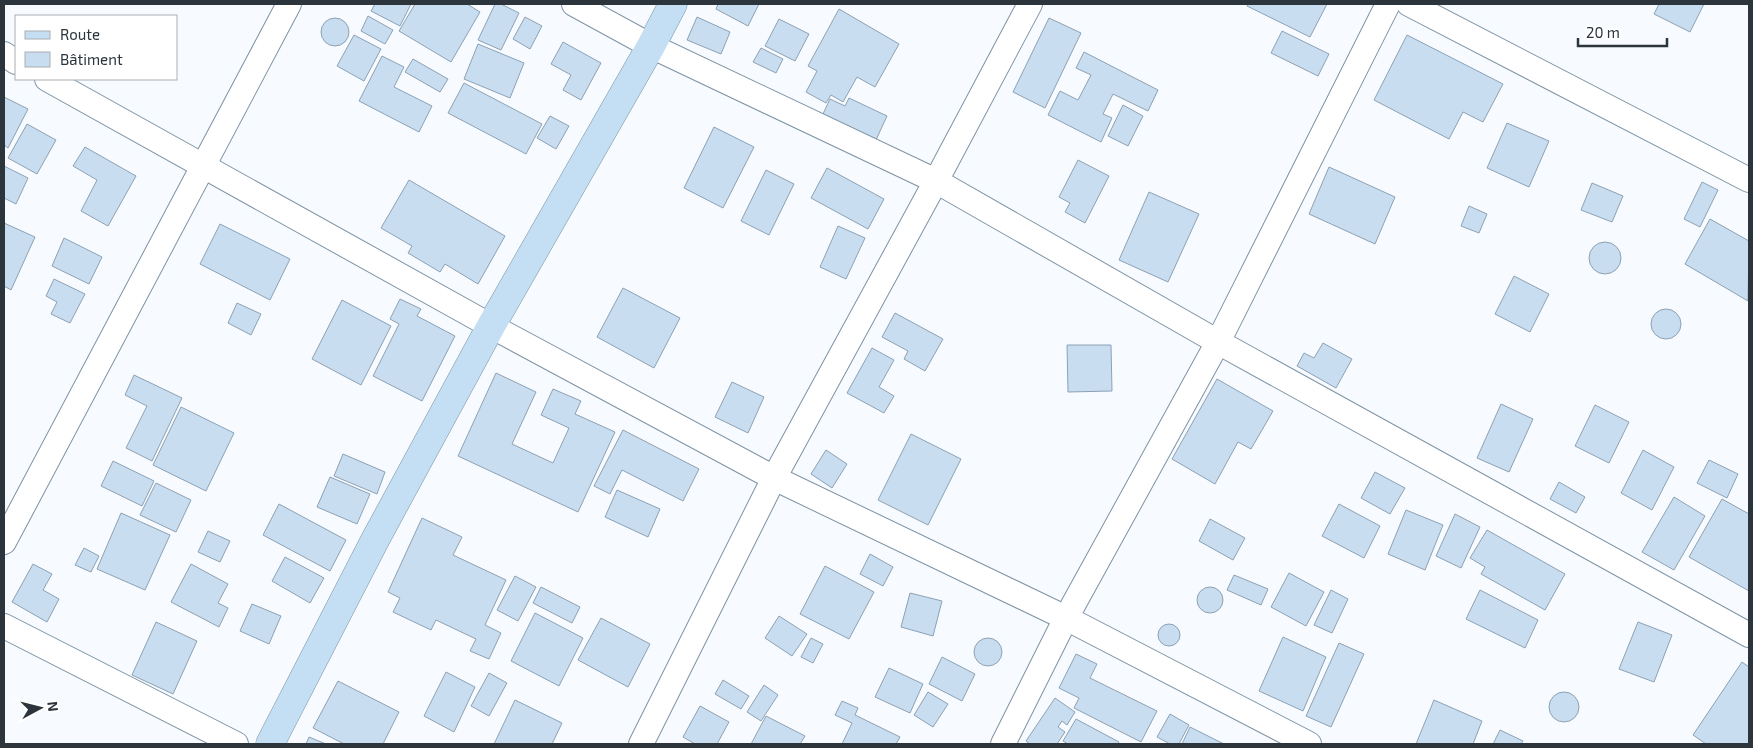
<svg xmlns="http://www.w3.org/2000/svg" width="1753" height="748" viewBox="0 0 1753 748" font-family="'Exo 2',sans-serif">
<rect width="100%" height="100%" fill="#f7fbff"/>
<g fill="#c8ddf0" stroke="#8da1b3">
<path d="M375 4H411L400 26 371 11Z"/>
<path d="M415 4H467L480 12 451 62 399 31Z"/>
<path d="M495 4H501L519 13 501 50 478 40Z"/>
<path d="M718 4H759L748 26 716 9Z"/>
<path d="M1248 4H1327L1310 37 1247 6Z"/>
<path d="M1659 4H1704L1690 32 1654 14Z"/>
<path d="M839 9 899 44 875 87 857 77 843 102 831 95 826 103 806 92 817 71 808 66Z"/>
<path d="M368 16 393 30 385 44 361 31Z"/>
<path d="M525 17 542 26 530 49 513 39Z"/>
<path d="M697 17 730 32 721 54 687 40Z"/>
<path d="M1049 18 1081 33 1045 108 1013 92Z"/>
<circle cx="335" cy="32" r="14"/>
<path d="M779 19 809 34 795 61 765 46Z"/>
<path d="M1282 31 1329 54 1318 76 1271 53Z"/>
<path d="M354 35 381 49 364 81 337 66Z"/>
<path d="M1407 35 1503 84 1483 122 1463 112 1449 139 1374 100Z"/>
<path d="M563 42 601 63 581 100 563 90 571 75 551 64Z"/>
<path d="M478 44 524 63 510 98 464 79Z"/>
<path d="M761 48 783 59 776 73 753 62Z"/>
<path d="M1084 52 1158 90 1148 111 1113 94 1103 114 1112 118 1101 142 1048 115 1060 91 1078 100 1091 75 1076 68Z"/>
<path d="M382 56 404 67 394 87 432 106 419 132 359 101Z"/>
<path d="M413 59 448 79 440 92 405 72Z"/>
<path d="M464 83 542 124 526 154 448 113Z"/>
<path d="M4 97 28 109 8 148 4 145Z"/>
<path d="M849 98 887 116 875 142 822 116 830 99 845 106Z"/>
<path d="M1123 105 1143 116 1128 146 1108 136Z"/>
<path d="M550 116 569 126 556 149 537 138Z"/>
<path d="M1507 123 1549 141 1529 187 1487 168Z"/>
<path d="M27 124 56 140 37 174 8 158Z"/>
<path d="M714 127 754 147 723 208 684 188Z"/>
<path d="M85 147 136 176 108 226 81 211 97 180 73 166Z"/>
<path d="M1078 160 1109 176 1085 223 1065 212 1070 203 1059 197Z"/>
<path d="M4 166 28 178 16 204 4 198Z"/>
<path d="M1329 167 1395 197 1375 244 1309 214Z"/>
<path d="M827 168 884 199 868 229 811 198Z"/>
<path d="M766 170 794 184 769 235 741 221Z"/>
<path d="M409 180 505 236 478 284 445 264 440 272 408 253 412 246 381 228Z"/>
<path d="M1702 182 1718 190 1700 227 1684 219Z"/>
<path d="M1592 183 1623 196 1612 222 1581 210Z"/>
<path d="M1149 192 1199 214 1168 282 1119 260Z"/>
<path d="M1469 206 1487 214 1479 233 1461 226Z"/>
<path d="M1710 219 1749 241 1748 301 1685 264Z"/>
<path d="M4 223 35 237 11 290 4 286Z"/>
<path d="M220 224 290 259 270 300 200 264Z"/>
<path d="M838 226 865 238 846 279 820 267Z"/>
<path d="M64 238 102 257 89 284 52 266Z"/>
<circle cx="1605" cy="258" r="16"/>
<path d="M1514 276 1549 294 1530 332 1495 314Z"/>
<path d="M54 279 85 294 70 323 51 314 57 302 46 296Z"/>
<path d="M623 288 680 318 654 368 597 337Z"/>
<path d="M400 299 421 309 417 316 455 336 422 401 373 376 399 324 390 319Z"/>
<path d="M342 300 391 326 361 385 312 359Z"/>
<path d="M237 303 261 314 251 335 228 323Z"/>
<circle cx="1666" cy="324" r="15"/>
<path d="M895 313 943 339 925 371 904 359 908 351 882 337Z"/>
<path d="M1323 343 1352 359 1336 388 1297 366 1304 353 1314 358Z"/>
<path d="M1067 345H1111L1112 391 1068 392Z"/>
<path d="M872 348 894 360 879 387 894 396 884 413 847 393Z"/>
<path d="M496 373 536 392 512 444 553 463 569 428 541 415 553 389 581 401 575 414 615 432 578 512 458 456Z"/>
<path d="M134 375 182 398 152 461 126 448 147 406 125 395Z"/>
<path d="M1217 379 1273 411 1251 449 1238 442 1215 484 1172 459Z"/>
<path d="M732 382 764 397 748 433 715 417Z"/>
<path d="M1501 404 1533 419 1509 472 1477 458Z"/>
<path d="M1595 405 1629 422 1609 463 1575 446Z"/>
<path d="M181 407 234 433 206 491 153 465Z"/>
<path d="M623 430 699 469 683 501 622 470 610 494 594 486Z"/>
<path d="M911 434 961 459 928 525 878 500Z"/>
<path d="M826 450 847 464 832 488 811 474Z"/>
<path d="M1643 450 1674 467 1652 510 1621 493Z"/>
<path d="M343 454 385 472 377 494 334 476Z"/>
<path d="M1709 460 1738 474 1727 498 1697 483Z"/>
<path d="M113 461 154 481 142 506 101 486Z"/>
<path d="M1375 472 1405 488 1390 514 1361 498Z"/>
<path d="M330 477 370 494 357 524 317 507Z"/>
<path d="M1559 482 1585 497 1576 513 1550 499Z"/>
<path d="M156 483 191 500 176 532 140 515Z"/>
<path d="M617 490 660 509 648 537 605 517Z"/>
<path d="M1674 497 1705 516 1674 570 1642 552Z"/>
<path d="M1722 499 1749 514V591L1689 557Z"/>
<path d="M279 504 346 540 330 571 263 535Z"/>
<path d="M1339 504 1380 526 1364 558 1322 536Z"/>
<path d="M1406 510 1443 525 1425 570 1388 554Z"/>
<path d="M121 513 170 535 145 590 97 569Z"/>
<path d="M1455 514 1480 527 1461 568 1436 556Z"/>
<path d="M422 518 462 537 453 555 506 580 485 625 501 633 489 659 470 651 476 639 436 620 431 630 393 612 400 598 388 592Z"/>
<path d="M1210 519 1245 538 1233 560 1199 541Z"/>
<path d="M1487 530 1565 574 1545 610 1481 574 1485 567 1470 558Z"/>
<path d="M208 531 230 541 220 562 198 552Z"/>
<path d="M84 548 99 556 91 572 75 565Z"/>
<path d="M870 554 893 567 883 586 860 574Z"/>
<path d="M285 557 324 578 310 603 272 581Z"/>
<path d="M33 564 52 574 43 590 59 599 47 622 12 602Z"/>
<path d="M191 564 228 584 218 603 228 608 219 627 171 602Z"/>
<path d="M825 566 874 592 849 639 800 614Z"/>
<path d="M1289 573 1324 592 1306 626 1271 607Z"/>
<path d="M1234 575 1268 589 1261 605 1227 590Z"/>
<path d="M515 576 536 587 518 621 497 610Z"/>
<circle cx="1210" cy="600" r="13"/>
<path d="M541 587 580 607 572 623 533 603Z"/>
<path d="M1331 590 1348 599 1332 633 1314 625Z"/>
<path d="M1480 590 1538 620 1525 648 1466 619Z"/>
<path d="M910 593 942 601 933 636 901 627Z"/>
<path d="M252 604 281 616 269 644 240 631Z"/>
<path d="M535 613 583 638 559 686 511 661Z"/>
<path d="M779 616 807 634 792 656 765 638Z"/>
<path d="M601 618 650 644 628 687 578 660Z"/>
<path d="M156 622 197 641 173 694 132 675Z"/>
<path d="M1638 622 1672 635 1654 682 1619 669Z"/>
<circle cx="1169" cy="635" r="11"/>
<path d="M1283 637 1326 657 1303 711 1259 691Z"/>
<path d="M811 638 823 644 813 663 801 657Z"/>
<circle cx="988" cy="652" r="14"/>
<path d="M1339 643 1364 654 1331 727 1306 716Z"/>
<path d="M1076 654 1097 664 1090 678 1157 711 1141 742 1074 708 1079 698 1059 688Z"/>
<path d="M942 657 975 674 962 701 929 684Z"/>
<path d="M1742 662 1749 667V744H1706L1693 735Z"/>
<path d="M889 668 923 684 910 713 875 697Z"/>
<path d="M446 672 475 687 454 732 424 716Z"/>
<path d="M489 673 507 683 489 716 471 706Z"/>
<path d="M723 680 749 696 741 709 715 694Z"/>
<path d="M338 681 399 712 383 744H344L313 728Z"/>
<path d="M764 685 778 695 761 721 747 712Z"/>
<circle cx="1564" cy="707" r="15"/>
<path d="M928 692 948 704 933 727 914 715Z"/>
<path d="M1055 698 1075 712 1067 725 1062 721 1058 727 1065 732 1057 744H1030L1026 741Z"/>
<path d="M515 700 562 723 552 744H494Z"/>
<path d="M1434 700 1482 721 1473 744H1416Z"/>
<path d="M842 701 858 708 855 715 900 737 896 744H842L852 723 835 715Z"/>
<path d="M700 706 729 722 717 744H695L683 737Z"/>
<path d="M1170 714 1189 725 1179 744H1170L1157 737Z"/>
<path d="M766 716 805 736 800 744H751Z"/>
<path d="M1076 719 1119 742 1118 744H1068L1063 741Z"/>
<path d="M1190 727 1224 744H1182Z"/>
<path d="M1500 730 1523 741 1521 744H1493Z"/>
<path d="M309 737 326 744H306Z"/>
</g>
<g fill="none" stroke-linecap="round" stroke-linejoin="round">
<g stroke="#7e93a4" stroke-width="26">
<g id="street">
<path d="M574 4 651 46 936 181 1218 342 1749 635"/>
<path d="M1409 4 1749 180"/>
<path d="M4 54 16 62"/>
<path d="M47 79 491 326 774 478 1066 618 1309 744"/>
<path d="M4 542 289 4"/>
<path d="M4 626 236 744"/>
<path d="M641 744 774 478 936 181 1030 4"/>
<path d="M1003 744 1066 618 1218 342 1388 4"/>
</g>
</g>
<g stroke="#7e93a4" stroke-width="29">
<path id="secondary" d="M270 744 375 540 491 326 651 46 673 4"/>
</g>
<use href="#street" stroke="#fff" stroke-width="24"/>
<use href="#secondary" stroke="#c4dff3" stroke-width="28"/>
</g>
<rect width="1753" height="748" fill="none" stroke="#2c343c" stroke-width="10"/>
<rect x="15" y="15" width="162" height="65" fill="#ffffff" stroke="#abaeb1"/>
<rect x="25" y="31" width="25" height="8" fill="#c4dff3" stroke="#abaeb1"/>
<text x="60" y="40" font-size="15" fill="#2c343c">Route</text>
<rect x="25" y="52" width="25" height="15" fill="#c8ddf0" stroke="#abaeb1"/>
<text x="60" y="65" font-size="15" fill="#2c343c">Bâtiment</text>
<g transform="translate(40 708) rotate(83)" stroke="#ffffff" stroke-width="4" paint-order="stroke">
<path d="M0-4L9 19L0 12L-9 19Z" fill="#2c343c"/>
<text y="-8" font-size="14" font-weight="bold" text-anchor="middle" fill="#2c343c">N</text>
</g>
<path d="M1578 38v8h89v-8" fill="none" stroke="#2c343c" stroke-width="2.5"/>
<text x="1586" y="38" font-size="15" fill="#2c343c" stroke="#ffffff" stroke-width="4" paint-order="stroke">20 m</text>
</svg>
